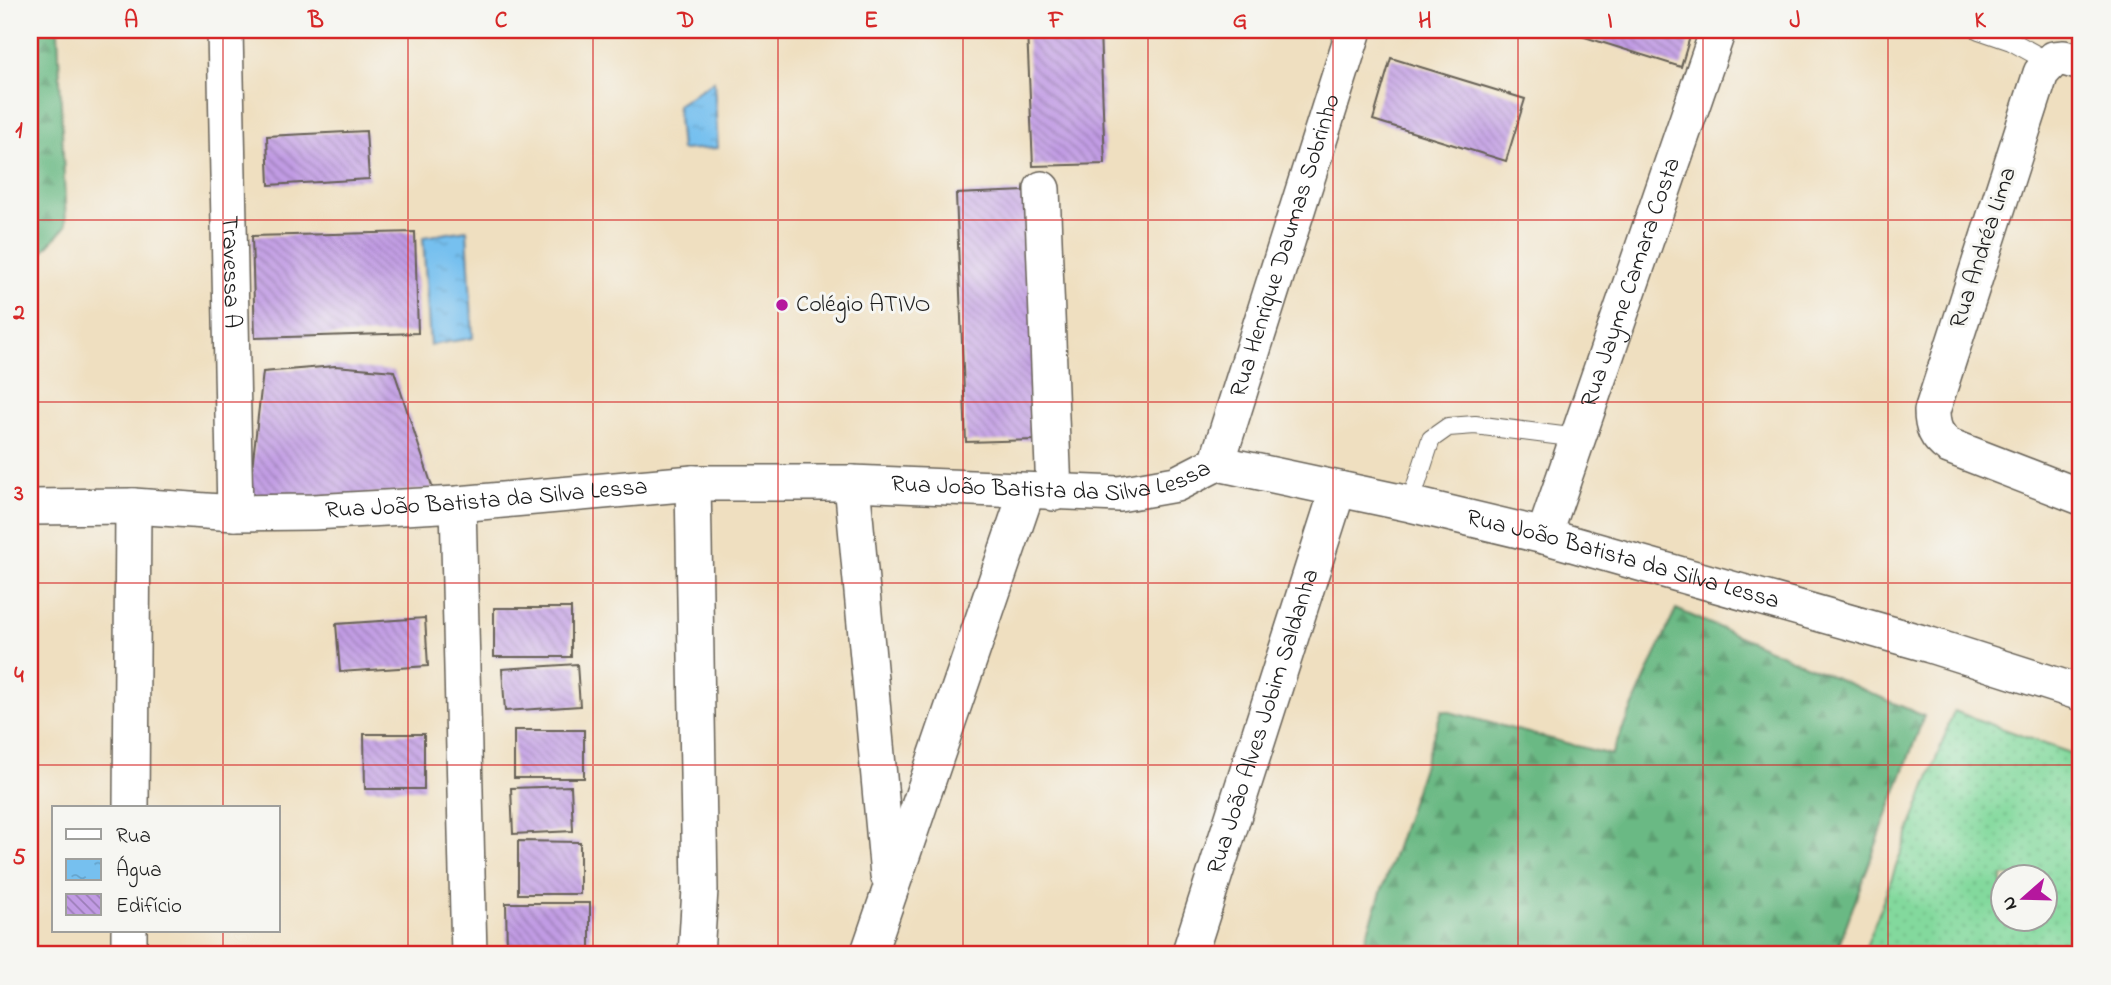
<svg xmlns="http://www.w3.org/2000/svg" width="2111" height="985" viewBox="0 0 2111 985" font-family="'Indie Flower',sans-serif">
<defs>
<pattern id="grass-dots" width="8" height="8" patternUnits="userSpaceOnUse" patternTransform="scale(1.75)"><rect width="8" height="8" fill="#83d99d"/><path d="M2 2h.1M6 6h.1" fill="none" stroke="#71ba87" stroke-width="1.8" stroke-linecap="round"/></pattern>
<pattern id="forest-firs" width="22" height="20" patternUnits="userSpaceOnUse" patternTransform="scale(1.75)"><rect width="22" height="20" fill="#6ab984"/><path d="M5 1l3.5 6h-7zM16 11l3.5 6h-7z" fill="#5b9e71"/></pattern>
<pattern id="water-ripples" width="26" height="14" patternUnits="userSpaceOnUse" patternTransform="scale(1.75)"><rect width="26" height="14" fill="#76c0ef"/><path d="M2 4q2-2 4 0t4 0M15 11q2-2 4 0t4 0" fill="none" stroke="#66a4cc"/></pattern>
<pattern id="building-back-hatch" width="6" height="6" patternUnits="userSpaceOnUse" patternTransform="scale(1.75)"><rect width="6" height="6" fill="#c19be4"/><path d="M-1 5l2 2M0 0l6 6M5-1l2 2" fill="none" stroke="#9c7eb8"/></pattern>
</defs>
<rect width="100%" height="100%" fill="#f6f6f2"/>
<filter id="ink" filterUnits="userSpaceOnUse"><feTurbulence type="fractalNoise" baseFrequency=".0143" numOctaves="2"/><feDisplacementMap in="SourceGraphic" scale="14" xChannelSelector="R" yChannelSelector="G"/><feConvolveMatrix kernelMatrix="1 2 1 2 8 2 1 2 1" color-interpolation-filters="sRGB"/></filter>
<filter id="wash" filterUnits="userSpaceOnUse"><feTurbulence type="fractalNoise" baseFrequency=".00686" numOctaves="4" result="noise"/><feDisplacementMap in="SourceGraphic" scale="28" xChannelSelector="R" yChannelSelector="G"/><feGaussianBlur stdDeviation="1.57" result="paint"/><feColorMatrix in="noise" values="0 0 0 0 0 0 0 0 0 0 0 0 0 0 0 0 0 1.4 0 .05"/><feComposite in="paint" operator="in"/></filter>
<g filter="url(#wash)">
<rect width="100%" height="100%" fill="#efdfc0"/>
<path fill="url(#grass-dots)" stroke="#507a5c" stroke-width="2" fill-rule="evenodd" d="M1954 711 2081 757V955H1863ZM2002 876H2044V918H2002Z"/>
<g fill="url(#forest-firs)" stroke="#436a50" stroke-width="2">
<path d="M30 30H58L66 226 30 266Z"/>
<path d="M1676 609 1924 716 1835 955H1360L1442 710 1611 755Z"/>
</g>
<g fill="url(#water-ripples)" stroke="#496e86" stroke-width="2">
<path d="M714 81 718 148 681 150 677 105Z"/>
<path d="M467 230 473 338 430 345 423 237Z"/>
</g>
<g id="blocks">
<g fill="url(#building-back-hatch)">
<path d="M1027 30H1100L1105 164 1033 166Z"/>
<path d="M1562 30H1692L1681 67Z"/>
<path d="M1391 58 1525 99 1506 161 1373 120Z"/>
<path d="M366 131 369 179 269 185 267 136Z"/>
<path d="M1028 191 1038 440 966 442 956 194Z"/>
<path d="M415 232 418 333 255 338 252 236Z"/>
<path d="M335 366 394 371 433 489 315 498 249 495 263 372Z"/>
<rect x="494" y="608" width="77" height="49"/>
<path d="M425 618 428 666 340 672 336 624Z"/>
<path d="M577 664 580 706 505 711 502 669Z"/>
<rect x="514" y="730" width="70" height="48"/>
<path d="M364 734H424V789H365Z"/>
<path d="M571 786 573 831 513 834 511 788Z"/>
<path d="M518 841 580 842V894H518Z"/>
<path d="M506 903H590V951H507Z"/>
</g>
</g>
</g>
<g filter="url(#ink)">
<use href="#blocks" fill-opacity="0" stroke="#666055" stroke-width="2"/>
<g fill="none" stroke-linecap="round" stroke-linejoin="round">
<g stroke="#666055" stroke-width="20">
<g id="lane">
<path d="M1979 30 2011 41 2049 62"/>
<path d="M1410 504 1431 439 1448 427 1475 425 1578 438"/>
</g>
</g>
<g stroke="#666055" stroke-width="38">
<g id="street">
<path id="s1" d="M225 30 235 513"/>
<path d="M2081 63 2064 58 2054 59 2041 73 1932 411C1932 427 1936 437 1949 446L2081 497"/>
<path d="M1042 189 1054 493"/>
<path id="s2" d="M1217 463 1354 30"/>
<path d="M693 483 700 889 696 955"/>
<path d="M852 483 888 875"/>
<path d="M458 504 469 955"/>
<path id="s3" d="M30 507 133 506 235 513 313 512 458 504 693 483H852L1119 494 1176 484 1217 463 1410 504 1544 536 1930 645 2081 693"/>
<path id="s4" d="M1544 536 1718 30"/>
<path d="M131 808 133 506"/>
<path d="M129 955V931"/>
<path d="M868 955 1027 491"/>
<path id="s5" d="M1189 955 1338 489"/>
</g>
</g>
<use href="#lane" stroke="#fff" stroke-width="18"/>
<use href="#street" stroke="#fff" stroke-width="35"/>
</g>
</g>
<path fill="none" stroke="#d62828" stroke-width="2" stroke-opacity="0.55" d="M223 30V808M408 30V955M593 30V955M778 30V955M963 30V955M1148 30V955M1333 30V955M1518 30V955M1703 30V955M1888 30V955M30 220H2081M30 402H2081M30 583H2081M30 765H2081M223 931V955"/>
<circle fill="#b5179e" stroke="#f6f6f2" stroke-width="2.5" cx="782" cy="305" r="7"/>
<g text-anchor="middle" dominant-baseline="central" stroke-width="6" stroke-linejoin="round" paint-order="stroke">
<g font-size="24" fill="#1c1c1c" stroke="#f6f6f2">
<text stroke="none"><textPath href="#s2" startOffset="228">Rua Henrique Daumas Sobrinho</textPath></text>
<text transform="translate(1984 248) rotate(-72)">Rua Andréa Lima</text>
<text stroke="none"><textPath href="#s1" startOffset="242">Travessa A</textPath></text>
<text stroke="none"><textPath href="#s4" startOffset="268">Rua Jayme Camara Costa</textPath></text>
<text stroke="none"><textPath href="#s3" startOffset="1024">Rua João Batista da Silva Lessa</textPath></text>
<text stroke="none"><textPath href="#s3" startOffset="457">Rua João Batista da Silva Lessa</textPath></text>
<text stroke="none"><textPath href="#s3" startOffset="1612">Rua João Batista da Silva Lessa</textPath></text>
<text stroke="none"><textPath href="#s5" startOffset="245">Rua João Alves Jobim Saldanha</textPath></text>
</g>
<g font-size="24" fill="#1c1c1c" stroke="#f6f6f2" text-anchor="start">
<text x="796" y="305">Colégio ATIVO</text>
</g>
</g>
<rect width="2111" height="985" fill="none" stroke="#f6f6f2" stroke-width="77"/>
<rect x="52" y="806" width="228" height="126" fill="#f6f6f2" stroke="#9f9f9c" stroke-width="2"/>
<rect x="66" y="829" width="35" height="10" fill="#ffffff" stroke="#9f9f9c" stroke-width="2"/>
<text x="116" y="842" font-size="21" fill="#1c1c1c">Rua</text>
<rect x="66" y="859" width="35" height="21" fill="url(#water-ripples)" stroke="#9f9f9c" stroke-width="2"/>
<text x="116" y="876" font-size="21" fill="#1c1c1c">Água</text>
<rect x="66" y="894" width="35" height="21" fill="url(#building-back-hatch)" stroke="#9f9f9c" stroke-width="2"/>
<text x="116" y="912" font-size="21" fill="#1c1c1c">Edifício</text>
<g transform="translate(2024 898) rotate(250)"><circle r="33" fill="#f6f6f2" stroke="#9f9f9c" stroke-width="2"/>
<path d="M0-5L12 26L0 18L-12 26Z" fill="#b5179e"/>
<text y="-10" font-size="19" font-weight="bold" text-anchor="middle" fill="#1c1c1c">N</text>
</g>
<rect x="38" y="38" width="2034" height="908" fill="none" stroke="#d62828" stroke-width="2.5"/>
<g font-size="23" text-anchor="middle" font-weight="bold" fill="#d62828">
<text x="131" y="27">A</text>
<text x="316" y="27">B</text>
<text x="501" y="27">C</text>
<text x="686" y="27">D</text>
<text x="871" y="27">E</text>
<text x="1056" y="27">F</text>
<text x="1240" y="27">G</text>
<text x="1425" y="27">H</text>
<text x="1610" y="27">I</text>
<text x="1795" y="27">J</text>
<text x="1980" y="27">K</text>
<text x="19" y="137">1</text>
<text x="19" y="319">2</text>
<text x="19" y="500">3</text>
<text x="19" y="682">4</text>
<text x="19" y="864">5</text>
</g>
</svg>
